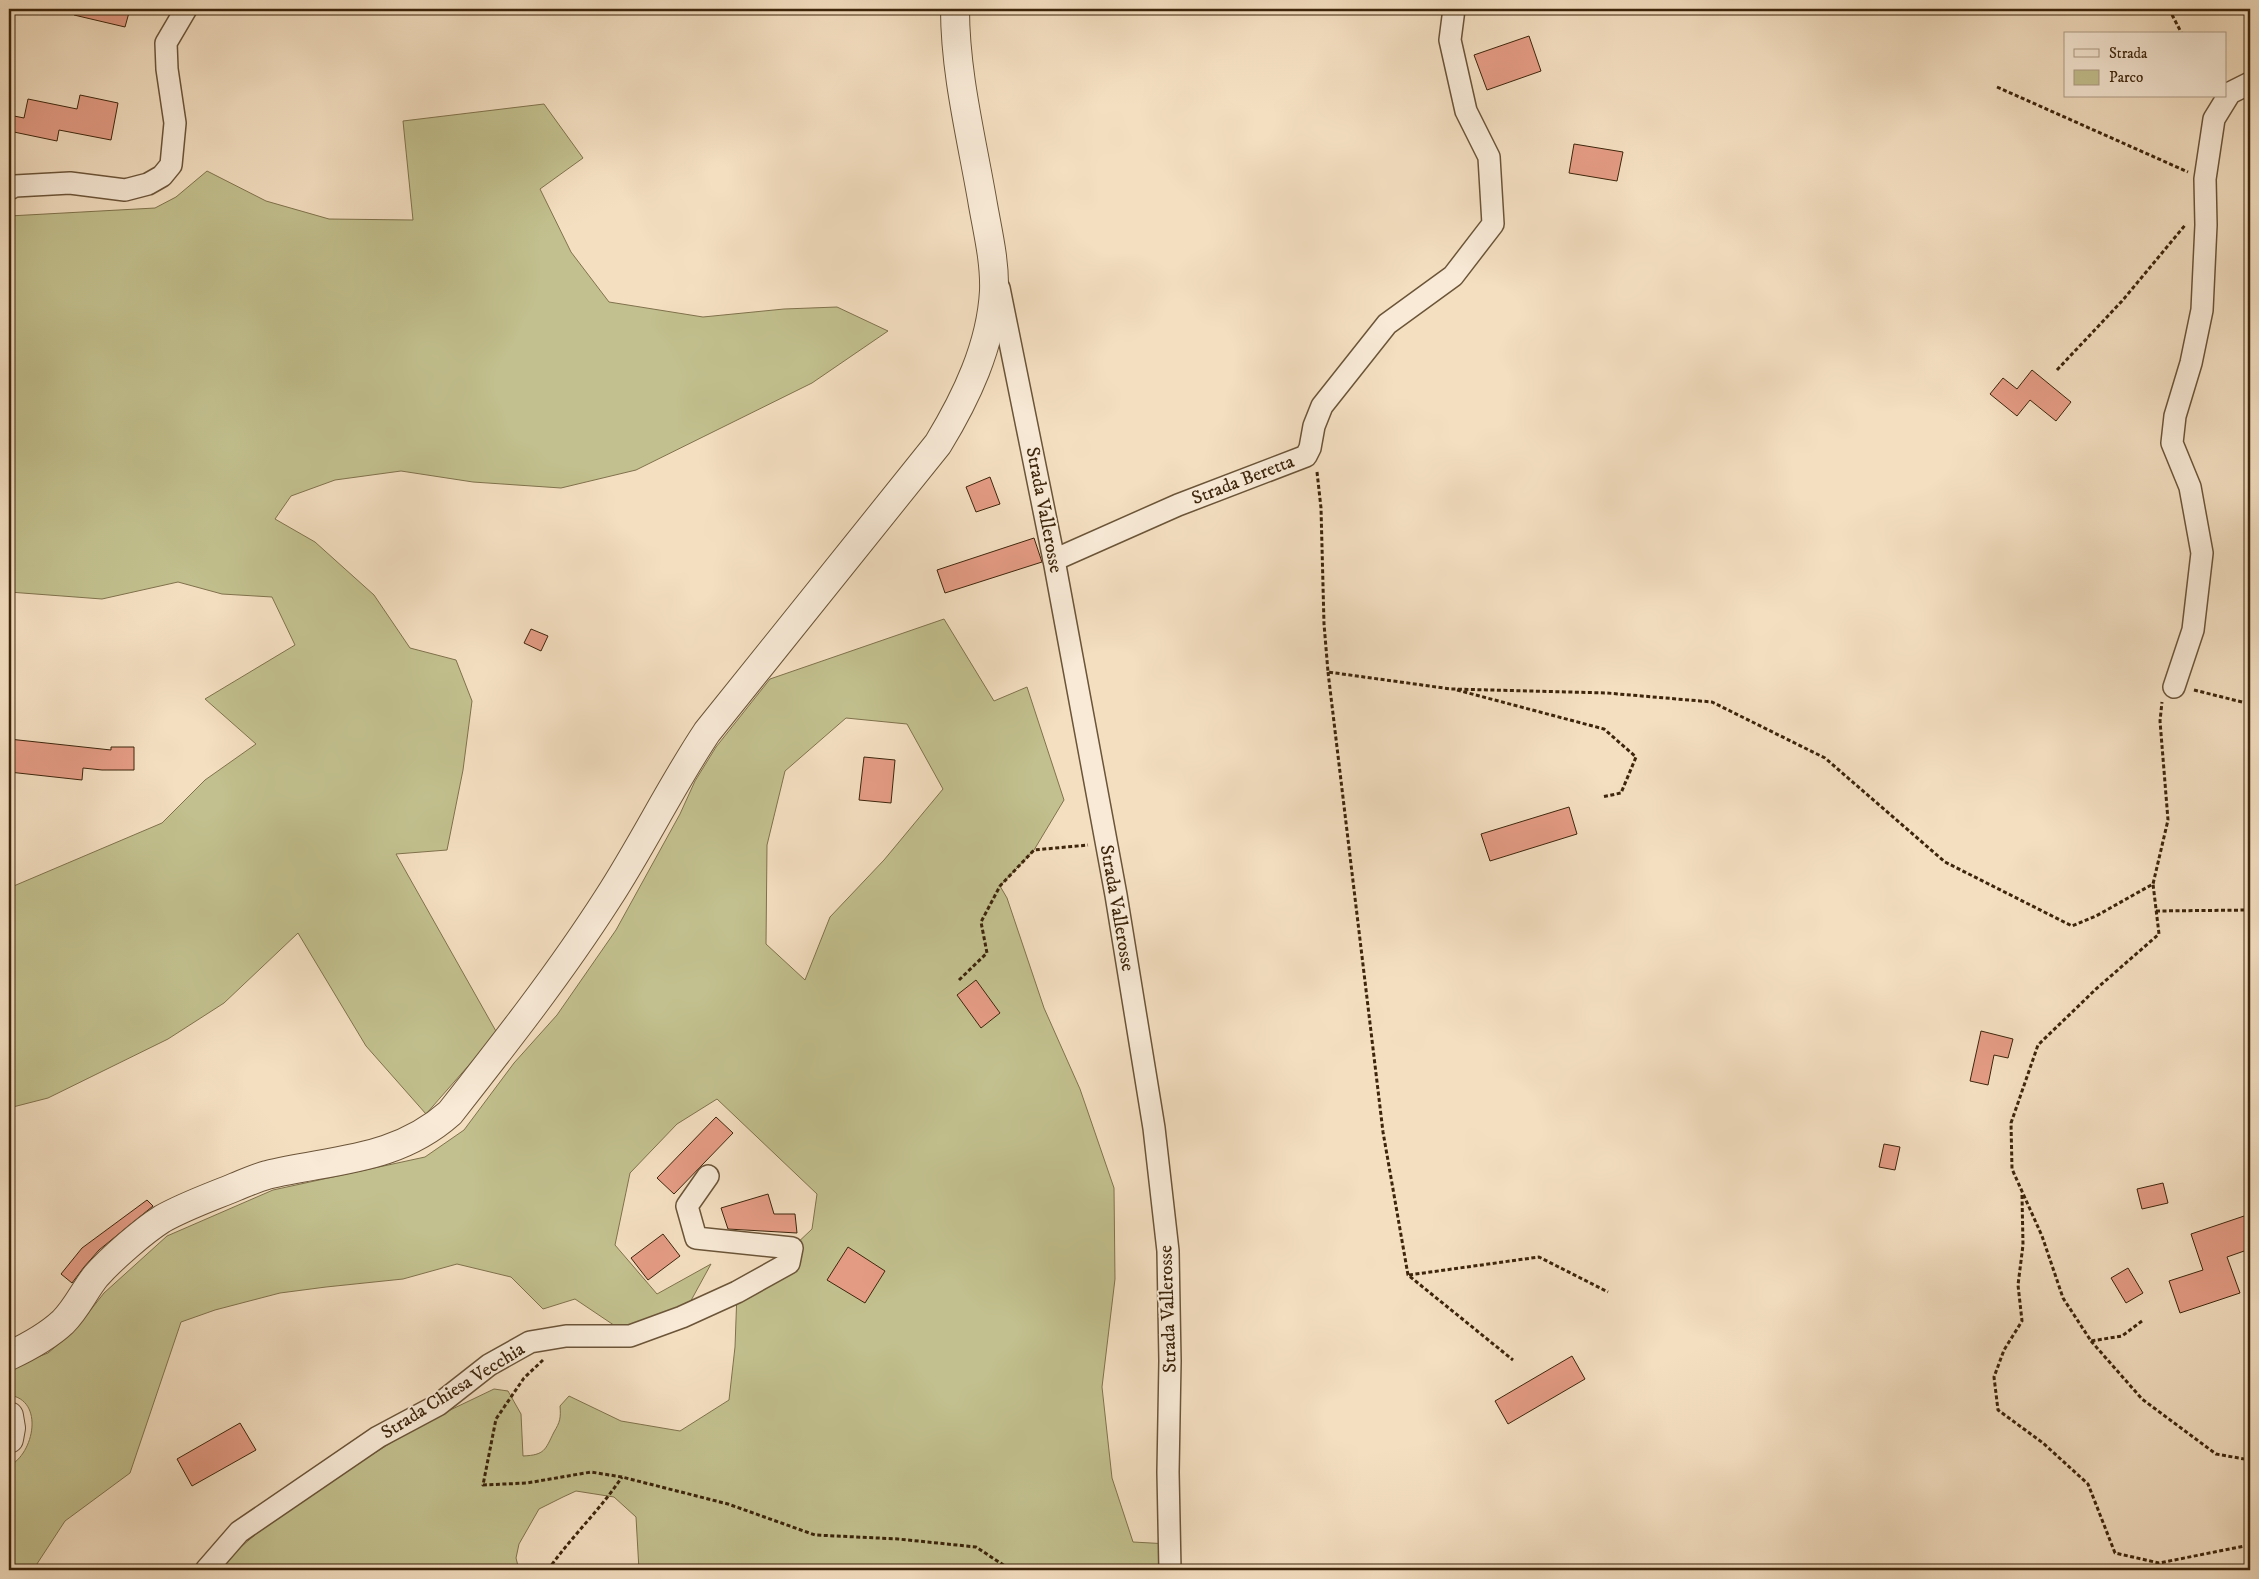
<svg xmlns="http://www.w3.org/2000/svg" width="2259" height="1579" viewBox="0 0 2259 1579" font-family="'IM FELL DW Pica',serif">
<rect width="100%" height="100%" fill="#f4dfc1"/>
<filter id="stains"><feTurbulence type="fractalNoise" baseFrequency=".004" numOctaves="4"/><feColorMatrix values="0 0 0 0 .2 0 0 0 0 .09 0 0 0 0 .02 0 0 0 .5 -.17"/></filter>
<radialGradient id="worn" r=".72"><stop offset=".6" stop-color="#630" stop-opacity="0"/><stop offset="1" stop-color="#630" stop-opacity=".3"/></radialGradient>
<g fill="#c2c08e" stroke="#80724c" fill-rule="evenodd">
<path d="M544 104 583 158 540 189 571 252 609 302 703 317 784 309 837 307 888 331 812 383 636 470 561 488 473 482 401 471 335 480 291 496 275 519 315 542 374 595 410 648 456 660 472 701 463 770 447 850 396 854 497 1033 426 1114 366 1046 298 933 224 1003 168 1039 48 1098 9 1108V888L162 823 205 780 256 744 205 699 295 645 272 597 222 594 178 582 102 599 9 592V216L155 208 176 197 207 171 266 201 329 219 413 220 403 121Z"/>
<path d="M944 619 994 701 1027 687 1064 800 1034 850 1000 886 1007 898 1044 1008 1080 1089 1114 1188 1115 1279 1102 1387 1112 1478 1133 1542 1169 1544 1170 1570H639L636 1517 614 1497 576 1491 563 1497 539 1509 519 1544 516 1558 519 1570H217L227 1559 271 1521 333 1479 421 1424 494 1389 508 1391 521 1414 523 1456C545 1455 545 1450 554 1432 560 1422 561 1418 560 1406L569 1396 621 1421 680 1431 729 1400 735 1347 737 1292 792 1248 812 1229 817 1194 717 1099 677 1124 630 1173 615 1245 657 1294 711 1264 682 1317 630 1336 575 1299 543 1309 511 1277 457 1264 403 1279 326 1287 280 1293 215 1310 181 1322 130 1473 65 1521 33 1570H9V1466C34 1454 45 1400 9 1395V1368L48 1353 74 1331 104 1293 167 1236 273 1190 425 1157 464 1130 514 1063 557 1015 616 930 680 814 695 781 716 747 770 679ZM846 718 907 724 943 789 884 860 830 917 805 980 766 944 767 845 785 771Z"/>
</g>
<g fill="#e59c85" stroke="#3d250b">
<path d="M75 9H130L125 27 74 15Z"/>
<path d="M1529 36 1541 71 1487 90 1474 55Z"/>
<path d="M80 95 118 103 111 140 59 130 57 141 9 131V115L24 118 28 99 77 109Z"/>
<path d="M1574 144 1623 152 1617 181 1569 173Z"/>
<path d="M2032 370 2071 402 2056 421 2030 400 2017 416 1990 394 2003 378 2017 389Z"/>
<path d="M990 477 1000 504 976 512 966 487Z"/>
<path d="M1034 538 1042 562 945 593 937 570Z"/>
<path d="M531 629 548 636 541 651 524 643Z"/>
<path d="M9 739 111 750V747H134V770H102L83 768 82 780 9 772Z"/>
<path d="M864 757 895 760 891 803 859 800Z"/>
<path d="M1569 807 1577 834 1490 861 1481 834Z"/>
<path d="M976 980 1000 1013 981 1028 957 995Z"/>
<path d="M1981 1031 2013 1039 2008 1058 1994 1055 1988 1085 1970 1081Z"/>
<path d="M716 1117 733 1133 674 1194 657 1178Z"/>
<path d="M1884 1144 1900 1147 1895 1170 1879 1167Z"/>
<path d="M2163 1183 2168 1203 2142 1209 2137 1189Z"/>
<path d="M768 1194 774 1214H795L797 1233 728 1229 721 1208Z"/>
<path d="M147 1200 153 1206 99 1250 84 1267 72 1283 61 1274 82 1248Z"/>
<path d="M2250 1214V1249L2227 1257 2240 1293 2180 1313 2169 1281 2203 1270 2191 1234Z"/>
<path d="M663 1234 680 1256 648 1280 631 1258Z"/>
<path d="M848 1247 885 1271 865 1303 827 1280Z"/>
<path d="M2128 1268 2143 1293 2126 1303 2111 1278Z"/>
<path d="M1572 1356 1585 1379 1508 1424 1495 1401Z"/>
<path d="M240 1423 256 1450 192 1486 177 1459Z"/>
</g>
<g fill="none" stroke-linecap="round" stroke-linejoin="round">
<g stroke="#6b5438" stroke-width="24">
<g id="minor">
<path d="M9 189 15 186 70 183 125 190 148 184 162 176 171 165 175 123 167 69 166 43 186 9"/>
<path d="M999 288 1054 560 1116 895 1154 1128 1168 1251 1170 1361 1168 1472 1170 1570"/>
<path d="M1054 560 1178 505 1306 456 1310 448 1314 426 1322 406 1387 324 1453 276 1493 224 1489 157 1466 111 1450 40 1454 9"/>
<path d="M2174 687 2193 630 2202 553 2190 487 2172 443 2175 416 2191 363 2202 310 2206 225 2205 179 2214 119 2230 93 2250 83"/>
<path d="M206 1570 239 1532 378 1437 438 1405 489 1365 530 1342 566 1336H630L682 1317 737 1292 789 1263 792 1248 696 1238 687 1206 708 1176"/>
</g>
</g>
<g stroke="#6b5438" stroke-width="30">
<g id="tertiary">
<path d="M9 1356C28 1347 47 1337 63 1322 77 1308 84 1291 96 1276 111 1259 143 1231 162 1219 185 1206 211 1197 235 1187 245 1183 256 1178 267 1175 334 1159 396 1161 450 1113 505 1043 560 973 608 898 643 844 671 786 707 732L938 444C966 398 991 346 994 291 995 262 988 233 983 205 972 140 955 74 955 9"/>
<path d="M9 1416 11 1428 9 1439"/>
</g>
</g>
<g stroke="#3d250b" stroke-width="3" stroke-dasharray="4 2.5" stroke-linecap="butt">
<path d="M2169 9 2182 34"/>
<path d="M1997 87 2188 172"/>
<path d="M2057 370 2122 301 2186 224"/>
<path d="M1317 472 1321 508 1324 624 1328 672 1451 689 1607 693 1712 702 1825 758 1945 862 2072 926 2096 916 2153 884 2168 820 2160 721 2162 702"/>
<path d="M1328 672 1383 1132 1408 1275 1513 1360"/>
<path d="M1457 690 1604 729 1636 757 1621 793 1602 797"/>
<path d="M2194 690 2250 704"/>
<path d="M2156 911 2250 910"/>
<path d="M959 980 987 953 981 922 1000 886 1034 850 1088 845"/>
<path d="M2022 1195 2023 1245 2018 1285 2022 1321 2004 1350 1994 1377 1998 1410 2043 1443 2088 1484 2115 1553 2159 1563 2250 1545"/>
<path d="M1409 1275 1539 1257 1608 1292"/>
<path d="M2142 1321 2122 1336 2091 1341 2063 1298 2042 1236 2012 1169 2011 1123 2038 1045 2096 989 2159 934 2153 884"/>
<path d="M2091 1341 2142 1399 2216 1454 2250 1460"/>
<path d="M543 1360 524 1378 496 1419 483 1485 527 1483 591 1472 622 1477 728 1504 815 1535 898 1539 976 1547 1011 1570"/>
<path d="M548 1570C571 1537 600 1510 622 1477"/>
</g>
<use href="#minor" stroke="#f8ead7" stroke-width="21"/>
<use href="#tertiary" stroke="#f8ead7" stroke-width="28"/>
</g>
<g text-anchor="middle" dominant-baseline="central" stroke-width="4" stroke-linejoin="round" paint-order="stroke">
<g font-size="19" fill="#3d250b" stroke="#f8ead7">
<text transform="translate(1243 480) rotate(-21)">Strada Beretta</text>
<text transform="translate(1044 510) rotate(79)">Strada Vallerosse</text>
<text transform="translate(1117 908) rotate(80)">Strada Vallerosse</text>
<text transform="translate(1168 1309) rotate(-92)">Strada Vallerosse</text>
<text transform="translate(453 1391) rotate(-32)">Strada Chiesa Vecchia</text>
</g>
</g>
<rect width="2259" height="1579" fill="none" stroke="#f4dfc1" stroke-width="30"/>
<rect x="10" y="10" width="2239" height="1559" fill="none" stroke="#3d250b" stroke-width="2.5"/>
<rect x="15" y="15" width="2229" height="1549" fill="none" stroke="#3d250b"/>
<rect x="2064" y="32" width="162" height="65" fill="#f8ead7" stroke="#ad9b85"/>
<rect x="2074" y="49" width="25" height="8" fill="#f8ead7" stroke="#ad9b85"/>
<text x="2109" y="58" font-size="15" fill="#3d250b">Strada</text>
<rect x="2074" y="70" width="25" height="15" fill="#c2c08e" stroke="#ad9b85"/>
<text x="2109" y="82" font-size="15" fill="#3d250b">Parco</text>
<rect width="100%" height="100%" filter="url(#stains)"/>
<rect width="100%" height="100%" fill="url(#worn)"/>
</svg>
